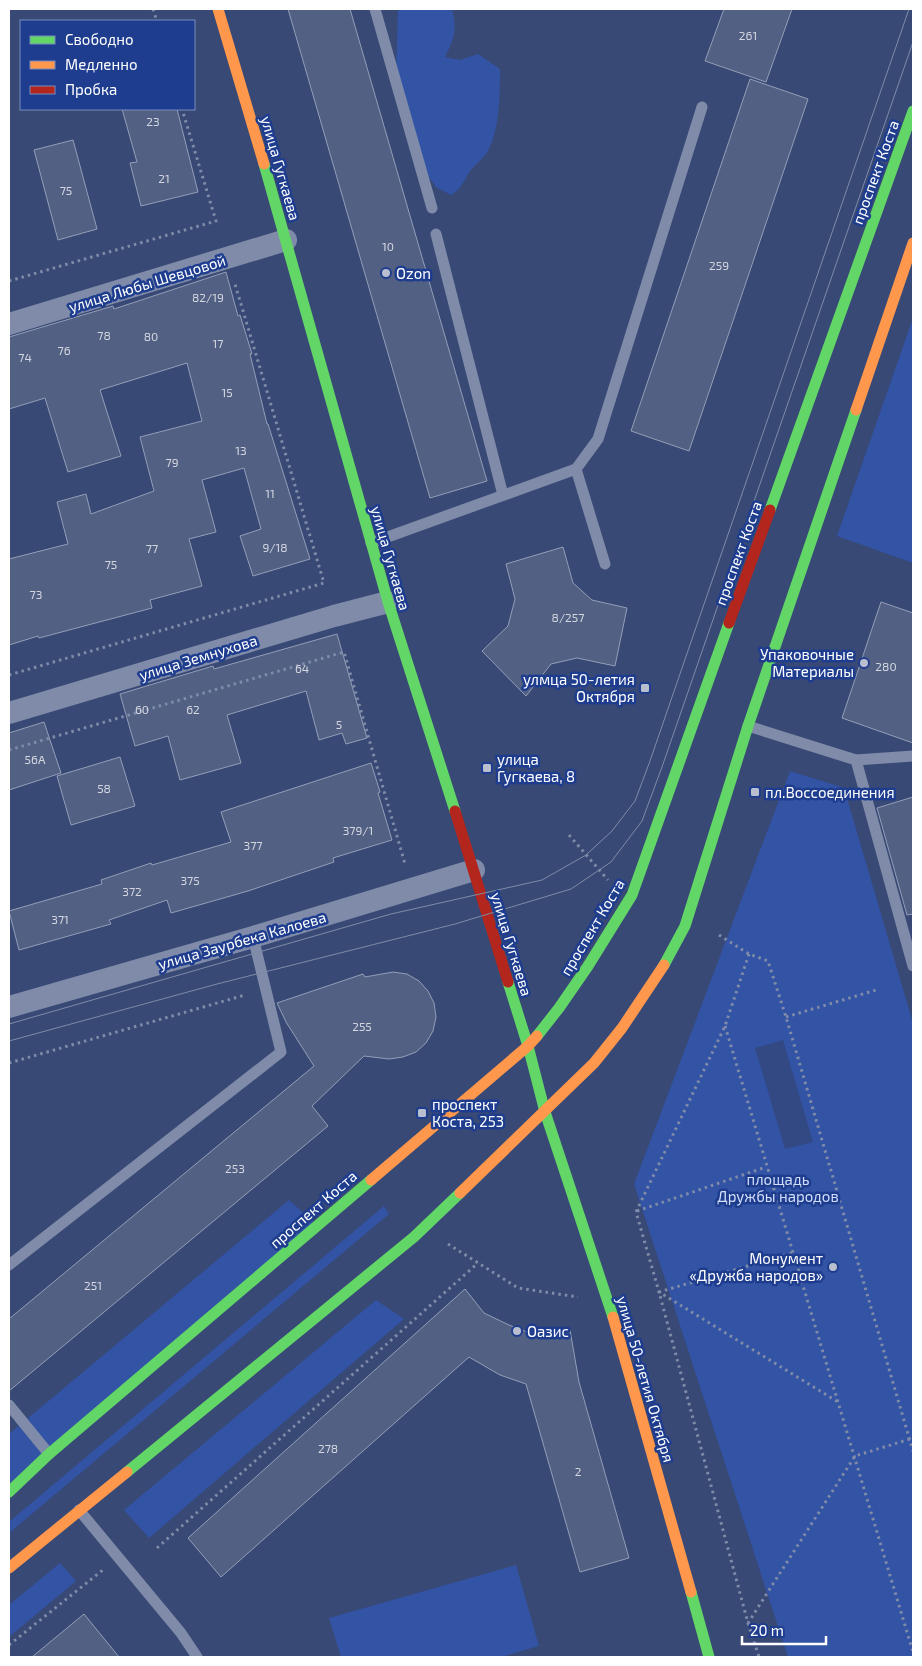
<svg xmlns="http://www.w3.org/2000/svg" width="922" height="1666" viewBox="0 0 922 1666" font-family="'Exo 2',sans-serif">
<rect width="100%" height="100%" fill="#384975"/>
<g fill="#3353a5">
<path d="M398 9H452C457 29 455 38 445 57L460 60 478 54 500 69C500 94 500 133 486 154 481 160 475 165 470 171 464 181 461 189 451 195L436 187 421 166 396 74Z"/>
<path d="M913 318V563L837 536Z"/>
<path d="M790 771 844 788 913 1023V1657H788L634 1184Z"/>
<path d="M289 1200 317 1225 9 1484V1434Z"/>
<path d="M384 1206 389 1214 9 1533V1522Z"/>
<path d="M376 1300 404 1319 149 1538 124 1510Z"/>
<path d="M60 1563 76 1581 9 1637V1605Z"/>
<path d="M516 1565 539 1646 501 1657H341L329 1618Z"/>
</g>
<path fill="#334984" d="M783 1040 813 1142 785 1149 755 1048Z"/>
<g fill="#526083" stroke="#949eb7">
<path d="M288 9H350L487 481 430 498Z"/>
<path d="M724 9H792L766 82 705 61Z"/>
<path d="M750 79 808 99 689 451 631 431Z"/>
<path d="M122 109H177L198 192 141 206 130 163 137 162Z"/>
<path d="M73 140 97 229 58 240 34 150Z"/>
<path d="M226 272 238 316 240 315 252 354H250L267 424H268L310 559 253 576 240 536 261 529 244 468 202 480 216 532 189 539 202 586 150 600 152 608 39 638 38 636 9 645V559L68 544 57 502 86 494 91 514 154 491 140 437 202 421 187 363 100 390 121 456 68 472 45 398 9 409V337L113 306 114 309Z"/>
<path d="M563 547 573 583 592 600 627 608 615 666 577 658 551 664 526 696 482 651 508 626 515 599 506 564Z"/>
<path d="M881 602 913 613V743L842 718Z"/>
<path d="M337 634 367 738 346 744 342 733 319 740 306 691 227 715 241 763 180 780 168 736 135 746 120 694 213 666 214 669Z"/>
<path d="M44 722 61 773 9 790V733Z"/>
<path d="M120 757 135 806 71 825 57 776Z"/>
<path d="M371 763 380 792 378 793 392 840 333 858 334 862 248 891 171 913 167 900 109 920 111 924 19 950 9 911 102 884 101 880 151 863 152 865 231 842 221 812Z"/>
<path d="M913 797V914L907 915 877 808Z"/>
<path d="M393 972 407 974 419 981 428 991 434 1003 436 1017 433 1031 426 1043 416 1052 403 1057 389 1059 364 1056 312 1106 328 1126 9 1391V1319L314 1066 286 1022 277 1003 363 974 365 977Z"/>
<path d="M465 1289 484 1313 509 1325 527 1332 545 1335 555 1334 570 1330 579 1382 629 1558 580 1572 526 1384 500 1375 469 1357 221 1577 188 1538Z"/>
<path d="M84 1614 119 1657H32Z"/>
</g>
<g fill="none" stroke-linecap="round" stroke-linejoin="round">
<g stroke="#7f8ba8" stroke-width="3" stroke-dasharray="2.5 4" stroke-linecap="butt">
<path d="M153 9 157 21"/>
<path d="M9 281 216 221 182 109"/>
<path d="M9 675 324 583 235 284 232 285"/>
<path d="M9 750 344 652 405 864"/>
<path d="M569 835 608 880"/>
<path d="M719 935 749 954 768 961 786 1017 913 1451"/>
<path d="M749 954 725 1026 636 1212 659 1292 838 1402"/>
<path d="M786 1017 876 990"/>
<path d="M725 1026 913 1652"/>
<path d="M9 1063 245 995"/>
<path d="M637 1211 766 1167"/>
<path d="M448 1244 518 1288 578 1297"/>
<path d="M792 1253 659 1292 748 1623 855 1456 910 1439 913 1441"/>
<path d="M157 1548 478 1263"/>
<path d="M748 1623 759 1657"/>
<path d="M9 1645 104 1569"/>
</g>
<g stroke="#7f8ba8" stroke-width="11">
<path d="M375 9 432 208"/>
<path d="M436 234 503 495"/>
<path d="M576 469 605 564"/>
<path d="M371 543 576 469 598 439 702 107"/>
<path d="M748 726 856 760 913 966"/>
<path d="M856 760 913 756"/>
<path d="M9 1265 281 1052 253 937"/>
<path d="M9 1405 49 1454"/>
<path d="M79 1510 181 1633 197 1657"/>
</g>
<g stroke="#7f8ba8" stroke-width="22">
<path d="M9 324 286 240"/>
<path d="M9 713 334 616 388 602"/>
<path d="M9 1007 253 937 474 870"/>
</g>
<g stroke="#63d668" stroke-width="11">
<path d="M264 164 388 602 455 811"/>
<path d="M770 510 913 111"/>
<path d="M664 965 685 926 748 726 856 410"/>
<path d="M508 982 528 1046 545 1112 613 1317"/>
<path d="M537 1036 559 1008 588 966 632 895 729 623"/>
<path d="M127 1472 414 1237 460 1193"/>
<path d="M9 1492 49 1454 371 1180"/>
<path d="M691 1592 709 1657"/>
</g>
<g stroke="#ff974d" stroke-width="11">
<path d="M218 9 264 164"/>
<path d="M856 410 913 243"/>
<path d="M371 1180 528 1046 537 1036"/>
<path d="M460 1193 594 1063 622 1028 664 965"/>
<path d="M613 1317 691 1592"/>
<path d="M9 1568 127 1472"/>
</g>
<g stroke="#b3261e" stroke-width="11">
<path d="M729 623 770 510"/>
<path d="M455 811 508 982"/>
</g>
<g stroke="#7f8ba8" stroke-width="1">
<path d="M9 1024 391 914 542 880 586 855 612 831 635 801 650 761 909 9"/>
<path d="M9 1041 217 984 455 924 571 889 611 862 642 821 662 767 913 42"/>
</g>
</g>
<g fill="#b9bfcf" stroke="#1e3d8f" stroke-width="2">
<circle cx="386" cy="273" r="5"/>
<circle cx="864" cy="663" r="5"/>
<rect x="640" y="683" width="10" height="10" rx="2.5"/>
<rect x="482" y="763" width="10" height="10" rx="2.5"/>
<rect x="750" y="787" width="10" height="10" rx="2.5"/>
<rect x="417" y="1108" width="10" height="10" rx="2.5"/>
<circle cx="833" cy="1267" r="5"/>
<circle cx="517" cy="1331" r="5"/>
</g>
<g text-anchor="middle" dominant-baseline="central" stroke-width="5" stroke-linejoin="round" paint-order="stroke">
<g font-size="12" fill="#d4d7e0">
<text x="748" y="35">261</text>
<text x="153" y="121">23</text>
<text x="164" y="178">21</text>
<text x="66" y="190">75</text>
<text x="388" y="246">10</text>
<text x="719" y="265">259</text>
<text x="208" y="297">82/19</text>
<text x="104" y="335">78</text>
<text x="151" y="336">80</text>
<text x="218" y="343">17</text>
<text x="64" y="350">76</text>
<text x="25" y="357">74</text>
<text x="227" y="392">15</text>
<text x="241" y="450">13</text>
<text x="172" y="462">79</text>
<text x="270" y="493">11</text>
<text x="275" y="547">9/18</text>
<text x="152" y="548">77</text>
<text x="111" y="564">75</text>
<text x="36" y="594">73</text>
<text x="568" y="617">8/257</text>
<text x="886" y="666">280</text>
<text x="302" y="668">64</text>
<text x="142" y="709">60</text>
<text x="193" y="709">62</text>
<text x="339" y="724">5</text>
<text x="35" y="759">56A</text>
<text x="104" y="788">58</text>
<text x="358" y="830">379/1</text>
<text x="253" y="845">377</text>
<text x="190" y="880">375</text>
<text x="132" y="891">372</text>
<text x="60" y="919">371</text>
<text x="362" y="1026">255</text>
<text x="235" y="1168">253</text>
<text x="93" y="1285">251</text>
<text x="328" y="1448">278</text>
<text x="578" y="1471">2</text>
</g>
<g font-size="15" fill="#fff" stroke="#1e3d8f">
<text transform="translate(281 168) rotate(74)">улица Гугкаева</text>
<text transform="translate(875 172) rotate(-70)">проспект Коста</text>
<text transform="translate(147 283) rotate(-17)">улица Любы Шевцовой</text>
<text transform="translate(738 553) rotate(-70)">проспект Коста</text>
<text transform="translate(391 558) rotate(74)">улица Гугкаева</text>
<text transform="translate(198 657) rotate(-17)">улица Земнухова</text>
<text transform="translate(592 927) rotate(-59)">проспект Коста</text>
<text transform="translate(242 940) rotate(-16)">улица Заурбека Калоева</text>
<text transform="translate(512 944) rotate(73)">улица Гугкаева</text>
<text transform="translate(313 1209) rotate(-41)">проспект Коста</text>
<text transform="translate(646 1379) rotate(74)">улица 50-летия Октября</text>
</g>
<g font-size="15" fill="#fff" stroke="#1e3d8f" text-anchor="start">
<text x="396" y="273">Ozon</text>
<text x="854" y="654" text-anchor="end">Упаковочные<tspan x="854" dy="17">Материалы</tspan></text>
<text x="635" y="679" text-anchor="end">улмца 50-летия<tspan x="635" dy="17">Октября</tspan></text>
<text x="497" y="759">улица<tspan x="497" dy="17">Гугкаева, 8</tspan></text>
<text x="765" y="792">пл.Воссоединения</text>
<text x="432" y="1104">проспект<tspan x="432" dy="17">Коста, 253</tspan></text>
<text x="823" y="1258" text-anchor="end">Монумент<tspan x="823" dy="17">«Дружба народов»</tspan></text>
<text x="527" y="1331">Оазис</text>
</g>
<g font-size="15" fill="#d3def9" stroke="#1e3d8f">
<text x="778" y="1179">площадь<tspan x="778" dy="17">Дружбы народов</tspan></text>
</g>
</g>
<rect width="922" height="1666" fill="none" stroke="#ffffff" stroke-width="20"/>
<rect x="20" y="20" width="175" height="90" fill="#1e3d8f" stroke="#788bbc"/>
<rect x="30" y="36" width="25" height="8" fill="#63d668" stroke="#788bbc"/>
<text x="65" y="45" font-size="15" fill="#ffffff">Свободно</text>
<rect x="30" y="61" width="25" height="8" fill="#ff974d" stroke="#788bbc"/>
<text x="65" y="70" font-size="15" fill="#ffffff">Медленно</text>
<rect x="30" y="86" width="25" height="8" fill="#b3261e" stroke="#788bbc"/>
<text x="65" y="95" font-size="15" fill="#ffffff">Пробка</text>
<path d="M742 1636v8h84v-8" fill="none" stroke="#ffffff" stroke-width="2.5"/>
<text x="750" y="1636" font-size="15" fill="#ffffff" stroke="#1e3d8f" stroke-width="4" paint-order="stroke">20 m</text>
</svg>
